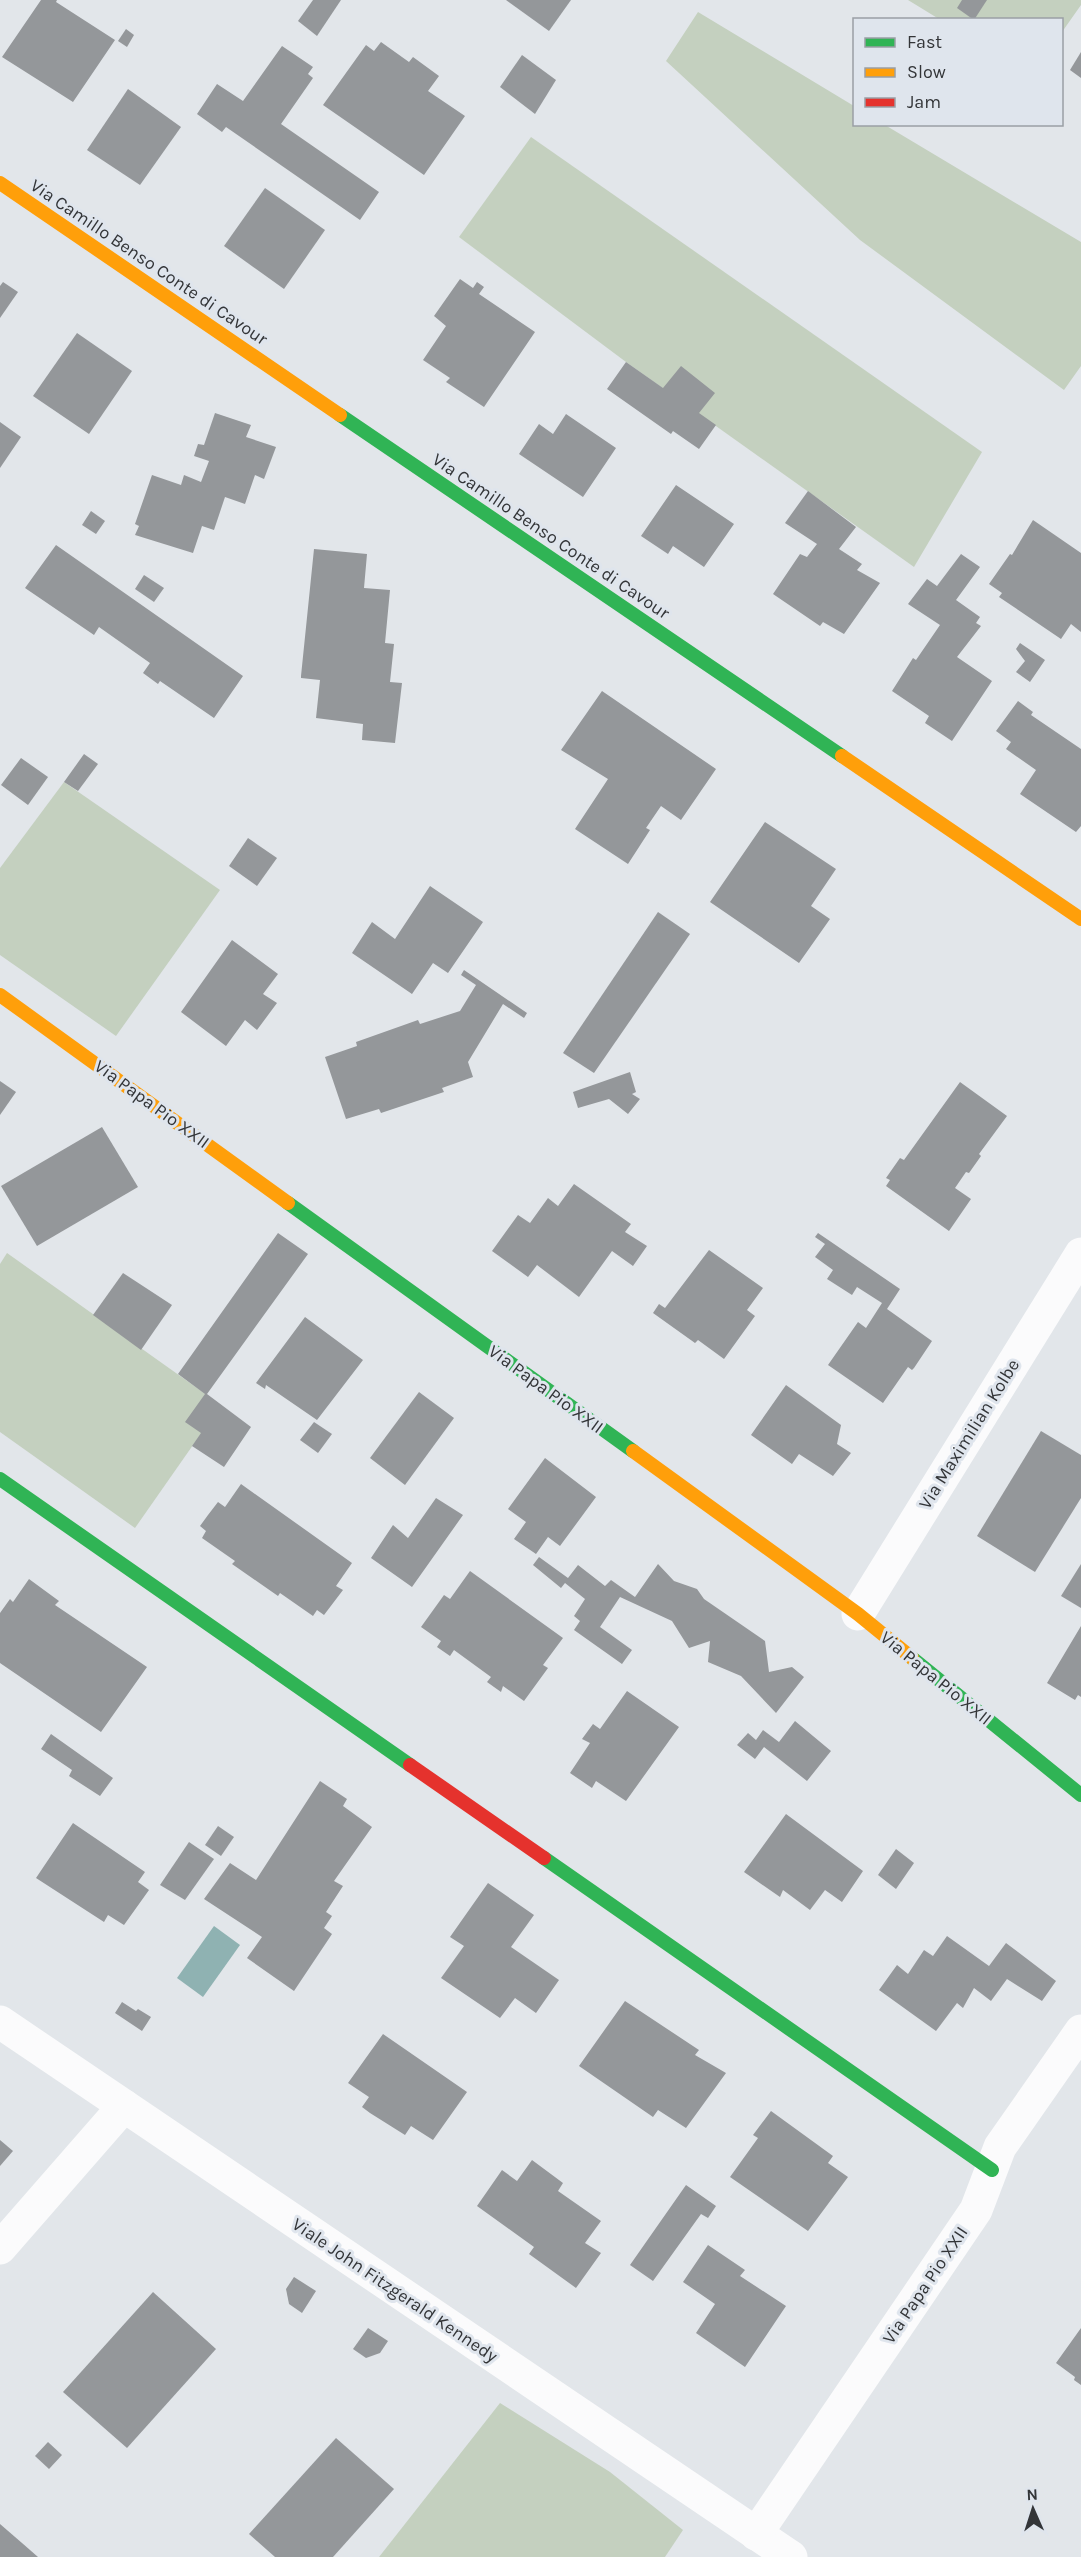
<svg xmlns="http://www.w3.org/2000/svg" width="1081" height="2557" viewBox="0 0 1081 2557" font-family="Karla,sans-serif">
<rect width="100%" height="100%" fill="#e2e6ea"/>
<g fill="#c4d0bf">
<path d="M908 0H1081V5L1062 32V20L939 19Z"/>
<path d="M698 12 854 106V124L885 125 1081 242V366L1064 390 860 240 666 61Z"/>
<path d="M531 137 982 452 914 567 626 362 459 237Z"/>
<path d="M64 782 220 890 116 1036 0 955V868Z"/>
<path d="M7 1253 221 1405 135 1528 0 1432V1264Z"/>
<path d="M500 2403 610 2472 683 2530 665 2557H379Z"/>
</g>
<path fill="#8fb2b2" d="M214 1926 240 1945 203 1997 177 1978Z"/>
<g fill="#94979a">
<path d="M41 0H57L56 2 115 40 73 102 2 57Z"/>
<path d="M313 0H341L317 36 298 21Z"/>
<path d="M506 0H571L549 31Z"/>
<path d="M962 0H987L974 20 957 8Z"/>
<path d="M126 29 134 35 127 47 118 41Z"/>
<path d="M381 42 409 62 413 57 439 76 428 91 465 116 424 175 323 105 366 45 374 51Z"/>
<path d="M282 46 313 67 308 74 313 78 281 124 379 192 360 220 226 127 222 132 197 114 217 84 243 101Z"/>
<path d="M1081 52V78L1070 70Z"/>
<path d="M522 55 556 80 535 114 500 87Z"/>
<path d="M128 89 181 127 140 185 87 150Z"/>
<path d="M265 188 325 230 284 289 224 246Z"/>
<path d="M460 279 473 288 477 282 484 287 479 294 535 332 484 407 446 382 450 378 423 360 446 326 434 316Z"/>
<path d="M3 282 18 292 0 318V286Z"/>
<path d="M77 333 132 371 89 434 33 396Z"/>
<path d="M626 362 663 388 681 366 715 393 699 413 716 425 699 449 673 431 671 434 607 389Z"/>
<path d="M215 413 251 425 246 437 276 447 264 479 255 475 245 504 225 497 214 530 202 526 193 553 135 535 139 526 135 524 152 475 181 485 184 475 201 482 209 461 194 456 198 444 204 445Z"/>
<path d="M566 414 616 448 583 497 519 454 539 424 553 434Z"/>
<path d="M0 422 21 437 0 468Z"/>
<path d="M676 485 734 524 704 567 673 546 668 554 641 536Z"/>
<path d="M808 491 856 527 839 549 862 564 857 570 880 583 844 634 823 622 820 626 773 594 800 554 807 557 817 544 785 523Z"/>
<path d="M91 511 105 521 96 534 82 525Z"/>
<path d="M1033 520 1081 553V632L1071 624 1061 639 999 597 1002 593 989 584 1010 554 1012 555Z"/>
<path d="M56 545 243 676 214 718 160 681 158 684 143 673 150 663 99 627 94 635 25 588Z"/>
<path d="M314 549 367 554 364 588 390 590 385 643 394 644 390 682 402 683 395 743 362 740 363 724 316 718 320 680 301 678V676Z"/>
<path d="M961 554 980 567 956 600 980 617 976 623 981 626 957 657 992 681 952 741 925 723 929 716 892 691 913 658 916 660 940 625 908 604 927 579 937 586Z"/>
<path d="M144 575 164 588 154 602 135 589Z"/>
<path d="M1020 643 1045 660 1030 682 1016 672 1025 661 1016 649Z"/>
<path d="M602 691 716 769 681 820 661 806 646 828 650 830 628 864 575 829 608 779 561 750Z"/>
<path d="M1018 701 1033 712 1031 715 1081 749V826L1076 832 1020 794 1036 770 1006 749 1011 742 996 731Z"/>
<path d="M84 754 98 764 78 791 64 782Z"/>
<path d="M21 758 48 777 28 805 1 785Z"/>
<path d="M765 822 836 869 811 906 830 919 799 963 710 902Z"/>
<path d="M248 838 277 858 257 886 229 866Z"/>
<path d="M430 886 483 922 448 973 433 963 412 994 352 953 372 922 395 939Z"/>
<path d="M658 912 690 934 594 1073 563 1053Z"/>
<path d="M232 940 278 974 263 994 277 1003 257 1030 245 1020 226 1046 181 1012Z"/>
<path d="M464 970 527 1013 524 1018 503 1004 468 1062 473 1077 442 1088 444 1092 381 1113 379 1109 346 1119 325 1057 357 1046 356 1042 418 1020 420 1024 460 1011 476 985 461 975Z"/>
<path d="M630 1072 636 1092 632 1094 640 1099 628 1114 609 1099 578 1108 573 1092Z"/>
<path d="M0 1081 16 1092 0 1115Z"/>
<path d="M960 1082 1007 1116 979 1154 981 1156 969 1173 966 1172 955 1188 971 1199 949 1231 886 1186 890 1180 886 1178 900 1158 904 1160Z"/>
<path d="M102 1127 138 1187 37 1246 1 1186Z"/>
<path d="M574 1184 631 1224 625 1232 647 1246 633 1266 612 1251 579 1297 537 1265 528 1277 492 1251 518 1215 530 1223 548 1198 558 1206Z"/>
<path d="M278 1233 308 1254 207 1394 251 1427 224 1467 192 1446 201 1433 185 1422 205 1394 178 1374Z"/>
<path d="M818 1233 900 1289 887 1309 932 1341 914 1368 912 1370 908 1367 883 1403 828 1365 858 1322 866 1328 882 1303 857 1287 852 1295 827 1279 833 1270 815 1257 825 1244 815 1237Z"/>
<path d="M709 1250 763 1288 747 1310 755 1316 724 1359 698 1340 695 1343 653 1313 659 1304 665 1308Z"/>
<path d="M123 1273 172 1305 141 1350 93 1315Z"/>
<path d="M305 1317 363 1360 317 1420 266 1385 265 1389 256 1383Z"/>
<path d="M786 1385 841 1425 837 1444 851 1453 833 1476 799 1454 792 1464 751 1435Z"/>
<path d="M419 1392 454 1418 405 1485 370 1458Z"/>
<path d="M314 1422 332 1434 318 1453 300 1440Z"/>
<path d="M1041 1431 1081 1455V1498L1035 1572 977 1536Z"/>
<path d="M545 1458 596 1497 560 1546 548 1537 536 1554 514 1539 526 1522 508 1509Z"/>
<path d="M241 1484 352 1563 336 1586 343 1590 324 1615 317 1610 313 1616 280 1593 278 1596 232 1564 235 1561 202 1538 206 1531 200 1526 208 1515 218 1502 225 1507Z"/>
<path d="M436 1498 463 1515 412 1587 371 1558 393 1525 408 1538Z"/>
<path d="M539 1557 568 1578 578 1565 605 1586 611 1580 635 1597 658 1564 674 1581 697 1589 704 1599 765 1641 769 1672 792 1667 804 1677 776 1713 741 1676 708 1662 710 1641 689 1648 672 1621 620 1597 600 1627 632 1650 622 1664 574 1630 580 1621 574 1616 585 1599 565 1583 561 1588 533 1565Z"/>
<path d="M1081 1564V1608L1061 1596Z"/>
<path d="M470 1571 563 1638 543 1665 548 1668 524 1701 503 1686 501 1692 487 1682 491 1677 454 1650 450 1656 437 1647 441 1641 421 1627 444 1595 450 1599Z"/>
<path d="M29 1579 59 1601 55 1605 147 1667 101 1732 0 1663V1613L10 1599 13 1602Z"/>
<path d="M1081 1626V1697L1078 1695 1075 1700 1047 1683Z"/>
<path d="M627 1691 679 1727 626 1801 596 1781 592 1788 570 1773 590 1743 582 1739 593 1724 600 1729Z"/>
<path d="M795 1721 831 1751 807 1781 764 1747 755 1759 737 1745 748 1733 756 1740 763 1730 779 1742Z"/>
<path d="M51 1734 113 1778 100 1796 69 1776 72 1770 41 1749Z"/>
<path d="M320 1781 347 1799 343 1806 372 1827 334 1881 343 1886 326 1912 332 1916 324 1928 332 1934 294 1991 247 1958 262 1937 204 1899 230 1863 256 1880Z"/>
<path d="M786 1814 863 1871 842 1902 825 1890 810 1910 783 1890 780 1897 744 1872Z"/>
<path d="M73 1823 145 1872 138 1882 149 1890 124 1925 108 1915 104 1922 36 1878Z"/>
<path d="M218 1826 234 1837 221 1856 205 1845Z"/>
<path d="M189 1842 214 1859 185 1900 160 1885Z"/>
<path d="M896 1849 914 1863 896 1889 878 1875Z"/>
<path d="M488 1883 534 1915 511 1947 559 1980 536 2013 515 1998 500 2018 441 1978 464 1946 450 1937Z"/>
<path d="M947 1936 989 1966 1006 1943 1056 1981 1042 2001 1007 1979 991 2001 974 1988 963 2008 957 2003 936 2031 879 1990 897 1965 908 1974 924 1950 933 1956Z"/>
<path d="M625 2001 699 2050 695 2055 726 2073 686 2128 658 2110 653 2117 579 2066Z"/>
<path d="M122 2002 136 2011 138 2009 151 2017 142 2031 115 2013Z"/>
<path d="M383 2034 467 2092 433 2140 411 2126 405 2135 370 2113 362 2107 369 2097 348 2083Z"/>
<path d="M771 2111 833 2156 828 2163 848 2177 808 2231 730 2177 758 2138 753 2135Z"/>
<path d="M0 2140 13 2151 0 2166Z"/>
<path d="M532 2160 563 2183 558 2191 601 2221 585 2243 601 2253 576 2288 529 2254 534 2247 477 2206 502 2170 517 2181Z"/>
<path d="M686 2185 716 2206 708 2218 701 2214 653 2281 630 2265Z"/>
<path d="M708 2245 745 2270 740 2276 786 2306 745 2367 696 2333 715 2304 683 2282Z"/>
<path d="M294 2277 316 2291 302 2313 289 2304 286 2289Z"/>
<path d="M153 2292 216 2349 127 2448 63 2392Z"/>
<path d="M368 2328 388 2341 380 2353 366 2358 353 2349Z"/>
<path d="M1081 2328V2385L1074 2380 1075 2377 1056 2363Z"/>
<path d="M336 2438 394 2489 333 2557H275L249 2534Z"/>
<path d="M48 2442 62 2455 49 2469 35 2456Z"/>
<path d="M0 2524 22 2543 38 2557H0Z"/>
</g>
<g fill="none" stroke-linecap="round" stroke-linejoin="round">
<g stroke="#fbfbfc" stroke-width="33">
<path d="M858 1614 1081 1254"/>
<path d="M0 2022 791 2557"/>
<path d="M0 2248 124 2106"/>
<path d="M756 2534 976 2210 1000 2147 1081 2031"/>
</g>
<g stroke="#30b455" stroke-width="14">
<path d="M340 415 842 756"/>
<path d="M288 1203 633 1451"/>
<path d="M0 1479 410 1765"/>
<path d="M912 1658 1081 1795"/>
<path d="M544 1858 992 2170"/>
</g>
<g stroke="#ff9f0a" stroke-width="14">
<path d="M0 183 340 415"/>
<path d="M842 756 1081 919"/>
<path d="M0 995 288 1203"/>
<path d="M633 1451 858 1614 912 1658"/>
</g>
<path stroke="#e5322d" stroke-width="14" d="M410 1765 544 1858"/>
</g>
<g text-anchor="middle" dominant-baseline="central" stroke-width="6" stroke-linejoin="round" paint-order="stroke">
<g font-size="18" fill="#333538" stroke="#dfe5ed">
<text transform="translate(149 262) rotate(34)">Via Camillo Benso Conte di Cavour</text>
<text transform="translate(551 536) rotate(34)">Via Camillo Benso Conte di Cavour</text>
<text transform="translate(152 1104) rotate(36)">Via Papa Pio XXII</text>
<text transform="translate(546 1389) rotate(36)">Via Papa Pio XXII</text>
<text transform="translate(969 1434) rotate(-58)">Via Maximilian Kolbe</text>
<text transform="translate(936 1678) rotate(39)">Via Papa Pio XXII</text>
<text transform="translate(925 2285) rotate(-56)">Via Papa Pio XXII</text>
<text transform="translate(395 2290) rotate(34)">Viale John Fitzgerald Kennedy</text>
</g>
</g>
<rect x="853" y="18" width="210" height="108" fill="#dfe5ed" stroke="#9a9fa5" stroke-width="1.5"/>
<rect x="865" y="38" width="30" height="9" fill="#30b455" stroke="#9a9fa5" stroke-width="1.5"/>
<text x="907" y="48" font-size="18" fill="#333538">Fast</text>
<rect x="865" y="68" width="30" height="9" fill="#ff9f0a" stroke="#9a9fa5" stroke-width="1.5"/>
<text x="907" y="78" font-size="18" fill="#333538">Slow</text>
<rect x="865" y="98" width="30" height="9" fill="#e5322d" stroke="#9a9fa5" stroke-width="1.5"/>
<text x="907" y="108" font-size="18" fill="#333538">Jam</text>
<g transform="translate(1033 2509) rotate(357)" stroke="#dfe5ed" stroke-width="4.5" paint-order="stroke">
<path d="M0-4.5L10 22L0 15L-10 22Z" fill="#333538"/>
<text y="-9" font-size="16" font-weight="bold" text-anchor="middle" fill="#333538">N</text>
</g>
</svg>
